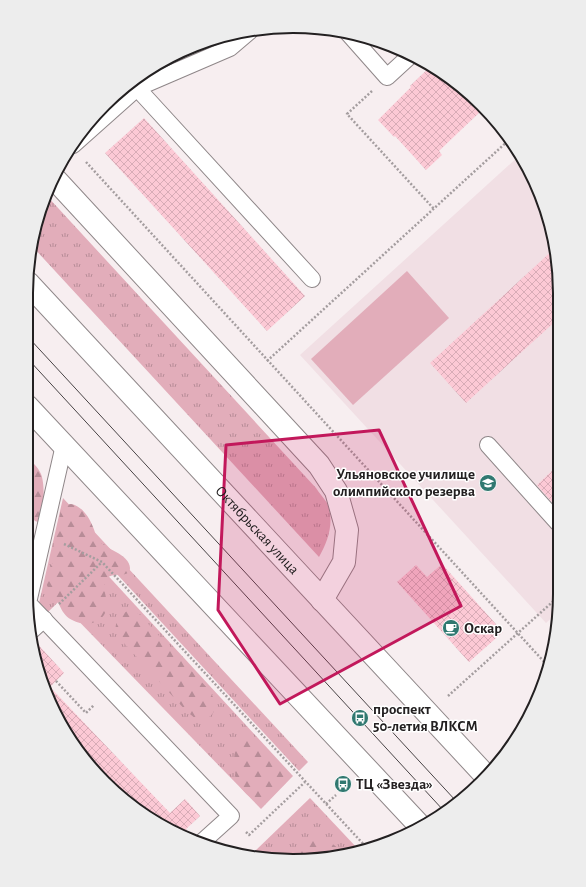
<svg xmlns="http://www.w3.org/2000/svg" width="586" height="887" viewBox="0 0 586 887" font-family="'Alegreya Sans',sans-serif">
<defs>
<pattern id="grass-tufts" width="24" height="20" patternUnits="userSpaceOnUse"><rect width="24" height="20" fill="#e2adba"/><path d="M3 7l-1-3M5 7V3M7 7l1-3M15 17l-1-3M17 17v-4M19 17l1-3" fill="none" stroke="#b78c97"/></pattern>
<pattern id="forest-firs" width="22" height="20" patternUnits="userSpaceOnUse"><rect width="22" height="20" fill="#e2adba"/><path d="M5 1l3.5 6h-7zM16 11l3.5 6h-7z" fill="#b78c97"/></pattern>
<pattern id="building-cross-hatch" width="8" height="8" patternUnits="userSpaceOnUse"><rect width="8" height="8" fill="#fcc9d5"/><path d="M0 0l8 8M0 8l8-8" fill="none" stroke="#d8acb7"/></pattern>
</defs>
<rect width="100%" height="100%" fill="#f7eef0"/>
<path fill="#f1dfe4" d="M520 155 533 175 551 224 559 276 558 612 546 623 300 355Z"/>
<g fill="url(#grass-tufts)">
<path d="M47 196 316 488C319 493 324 498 327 503 335 522 328 541 319 557L32 246Z"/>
<path d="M63 498 308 762 299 771 103 559 49 611 45 613 31 612 39 603Z"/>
<path d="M101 568 293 776 261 809 63 605Z"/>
<path d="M310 798 358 849 355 852 345 856 275 860 251 855Z"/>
</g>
<g fill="url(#forest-firs)">
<path d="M27 456C32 462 38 467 41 474 45 483 45 515 38 522L35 521 27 512Z"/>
<path d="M71 504C82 506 89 517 93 527 95 531 95 535 97 539 104 549 130 554 130 568 130 580 111 570 106 580 100 590 112 602 104 615 98 623 89 625 80 623 61 618 62 607 53 593 50 590 47 587 46 583 46 573 52 566 55 557 56 553 54 549 54 545 55 535 59 520 61 509L65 505Z"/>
<path d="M26 523C42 541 32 556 26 575Z"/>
<path d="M130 610 134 611 139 614 209 690C215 699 219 710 209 717 206 718 203 720 199 720 195 719 192 715 188 713L124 643C121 639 117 635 116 631 114 621 121 613 130 610Z"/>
<path d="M245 740C250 740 254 740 257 742 264 745 287 769 288 776 289 781 284 785 280 788 276 793 270 800 264 802 254 805 238 787 236 778 235 774 235 770 235 766 234 754 233 746 245 740Z"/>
<path d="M313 838 329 841 339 849 338 856 275 860 263 858 272 854 285 857 301 850Z"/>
</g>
<path fill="#e2adba" d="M407 271 449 318 353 405 311 359Z"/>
<g fill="url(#building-cross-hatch)">
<path d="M432 65 469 92 484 108 439 151 442 155 426 170 395 136 394 137 378 120 411 87 410 86Z"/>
<path d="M144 118 305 296 267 331 105 153Z"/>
<path d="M555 248 559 276V318L466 403 430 363Z"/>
<path d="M558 465V509L537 485Z"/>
<path d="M442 564 503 632 469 662 397 582 416 565 427 577Z"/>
<path d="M34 640 64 673 50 687 170 813 185 799 200 816 186 829 189 833 186 838 130 806 71 743 40 680Z"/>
</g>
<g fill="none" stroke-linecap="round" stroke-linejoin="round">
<g stroke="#8f8789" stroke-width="18">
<g id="lane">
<path d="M348 33 387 77 411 55"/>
<path d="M137 88 312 279"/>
<path d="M73 145 137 88 230 48 250 31"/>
<path d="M64 445 28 603 231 816 201 843"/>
<path d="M488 445 558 523"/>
<path d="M32 630 44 619"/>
</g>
</g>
<g stroke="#8f8789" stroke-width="24">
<path id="street" d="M53 177 319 465 336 491 347 530 344 562 322 600"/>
</g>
<g stroke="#8f8789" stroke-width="24">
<g id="primary">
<path id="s1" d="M28 283 486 776"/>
<path d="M27 406 421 827"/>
</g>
</g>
<g stroke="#a49d9f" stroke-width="2.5" stroke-dasharray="2 2" stroke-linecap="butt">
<path d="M372 91 347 114 434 209"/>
<path d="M86 162 547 665"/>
<path d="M267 361 510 139"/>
<path d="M64 544 102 562 367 848"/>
<path d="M59 604 102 562"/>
<path d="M56 681 86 713 94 705"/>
<path d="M448 696 558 597"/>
<path d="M326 804 336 795"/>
<path d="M246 832 249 835 305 782"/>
</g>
<use href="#lane" stroke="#fff" stroke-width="16"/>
<use href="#street" stroke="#fff" stroke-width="22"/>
<use href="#primary" stroke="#fff" stroke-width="22"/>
<g stroke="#494446" stroke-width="1">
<path d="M28 337 456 801"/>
<path d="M28 359 444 811"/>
</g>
</g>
<path fill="#c2185b" fill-opacity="0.2" stroke="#c2185b" stroke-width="3" stroke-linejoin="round" d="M379 430 461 606 280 704 218 610 226 445Z"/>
<defs>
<g id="university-disc" transform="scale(0.9)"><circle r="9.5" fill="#307870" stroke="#fff"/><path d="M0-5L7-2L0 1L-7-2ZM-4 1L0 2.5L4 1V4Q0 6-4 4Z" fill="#fff"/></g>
<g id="cafe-disc" transform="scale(0.9)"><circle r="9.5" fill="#307870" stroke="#fff"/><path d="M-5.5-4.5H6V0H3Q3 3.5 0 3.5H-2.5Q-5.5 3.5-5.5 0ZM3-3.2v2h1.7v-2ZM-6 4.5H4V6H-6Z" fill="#fff"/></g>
<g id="bus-disc" transform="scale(0.9)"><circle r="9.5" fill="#307870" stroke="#fff"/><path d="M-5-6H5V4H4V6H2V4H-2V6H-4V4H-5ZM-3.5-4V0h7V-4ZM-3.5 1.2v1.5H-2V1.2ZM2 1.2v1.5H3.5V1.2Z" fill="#fff"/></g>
</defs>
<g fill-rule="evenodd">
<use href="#university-disc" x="488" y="483"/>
<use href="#cafe-disc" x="451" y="628"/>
<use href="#bus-disc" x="360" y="718"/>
<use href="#bus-disc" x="343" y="784"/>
</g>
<g text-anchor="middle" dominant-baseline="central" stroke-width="3" stroke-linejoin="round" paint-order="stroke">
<g font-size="15" font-weight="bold" fill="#232021" stroke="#fff" text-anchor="start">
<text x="475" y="474" text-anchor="end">Ульяновское училище<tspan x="475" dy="17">олимпийского резерва</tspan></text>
<text x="464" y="628">Оскар</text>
<text x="373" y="709">проспект<tspan x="373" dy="17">50-летия ВЛКСМ</tspan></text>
<text x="356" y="784">ТЦ «Звезда»</text>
</g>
<g font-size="15" fill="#232021" stroke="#fff">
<text stroke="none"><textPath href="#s1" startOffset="337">Октябрьская улица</textPath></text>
</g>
</g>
<path d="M0 0H586V887H0ZM293 33H293A260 260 0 0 1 553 293V594A260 260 0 0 1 293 854H293A260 260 0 0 1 33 594V293A260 260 0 0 1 293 33Z" fill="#ededed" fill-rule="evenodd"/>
<path fill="none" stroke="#232021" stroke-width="2" d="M293 33H293A260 260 0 0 1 553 293V594A260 260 0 0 1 293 854H293A260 260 0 0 1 33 594V293A260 260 0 0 1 293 33Z"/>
</svg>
